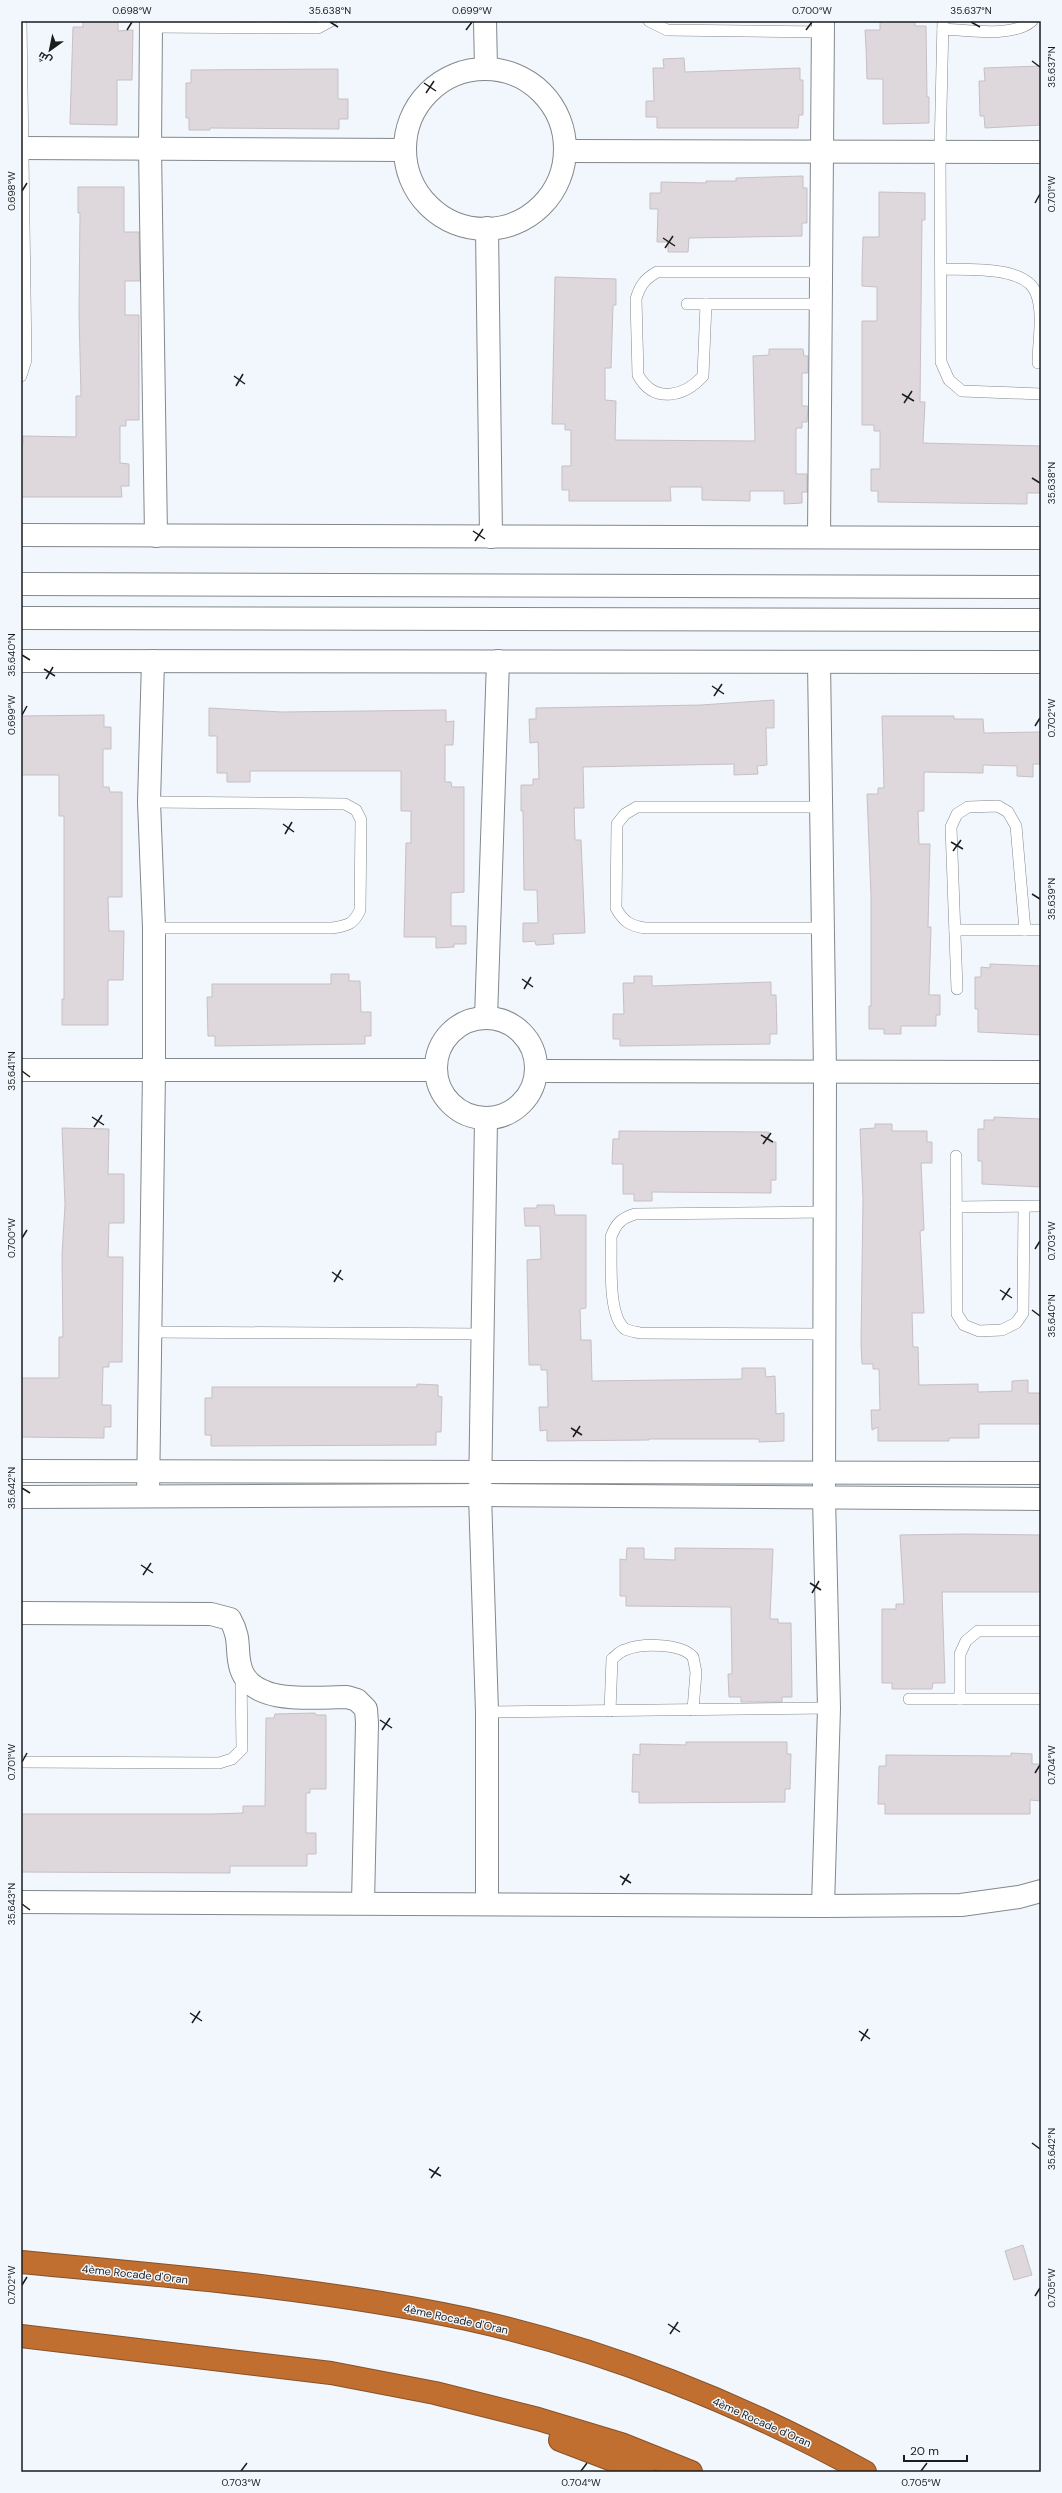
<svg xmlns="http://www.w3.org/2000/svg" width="1062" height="2493" viewBox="0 0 1062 2493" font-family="'DM Sans',Cairo,sans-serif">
<rect width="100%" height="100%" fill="#f1f7fc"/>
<g fill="#ded8dd" stroke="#c6c0c5">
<path d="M83 21H118V31L133 30 132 80H117V125L70 124 73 27H83Z"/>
<path d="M880 21H915V26H926L927 97H929V123L883 124V79H867L866 47 865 30H880Z"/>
<path d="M684 58 685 72 800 68V80H803V115H799L798 128H657V117H646V101H654L653 68H664L663 59Z"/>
<path d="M1041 66V125L985 128 984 116H980L979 81H985L984 68Z"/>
<path d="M338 69V99H348V119H339V129L210 128V130H189V118H186V83H191V70Z"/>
<path d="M803 176V188H807V223H802V236L689 238 688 252H668V242H657L658 209H650V193H661V182L706 183V181H736V178Z"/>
<path d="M78 187H124V232H139L140 281H125V315H139V420H126V426H120V463L129 464V486H121L122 497H21V444H23V436L76 437V396H81L79 313 80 213H78Z"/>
<path d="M879 192 925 193V220H922L920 402H925L923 443 1041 446V493H1027V504L878 502V491H871V469H880V431H874V425H862V321H877V287L862 286V270L863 237H879Z"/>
<path d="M555 277 616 279V305H613L611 368H605V400L616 401 615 440 755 441 753 356 769 355V349H803L804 356H808V373H802V406H808L807 422H802V428H796V474H807V492H802V503L784 504V491H750V501L702 500V487H670L671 501H569V490H562V466H571V430H565V424H552Z"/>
<path d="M774 700V728H766L767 765 757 766 758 774 734 775V764L583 767 584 808H574L575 840H581L585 933 553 934 554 944 536 945 535 941 523 942V923H538L537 890H524L523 811H521V785H533V779H539L538 742 530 743 529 719H536V708L701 705Z"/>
<path d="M209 708 282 712 446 710V722L454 721 453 745H445V782H451L452 787H464V892L451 893V926H466V944H454V947L436 948V937H404L406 843H411V811H401V771H250V782H227V773H217V736H209Z"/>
<path d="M104 715V727H111V749H103V787H109L110 792H122V897H108L109 931H124L123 980H108V1025H62V999H64V816H59V775H21V716Z"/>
<path d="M882 716H954V719H983L984 733 1041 732V764H1033V777L1017 776V766L983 765V773L924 772V811H918L919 844H930L928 927H931L929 995H940V1015H936V1026H901V1034H884V1029H869V1006H871V895L867 794H878V788H884Z"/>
<path d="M990 964 1041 966V1035L978 1032V1009H975V977H981V967L990 968Z"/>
<path d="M331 974H349V981H360L361 1012H371V1036H365V1044L215 1046V1036H208L207 997H212V984H331Z"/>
<path d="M634 976H652V986L771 982V995H776L777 1034H770V1044L620 1046V1039H613V1014H624L623 983H634Z"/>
<path d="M994 1117 1041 1119V1187L982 1184V1161H978V1129H984V1120H994Z"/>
<path d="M875 1124H892V1131H927V1142H932V1163H921L924 1230 920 1231 924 1313H912L913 1347H918L919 1385 978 1384V1392L1012 1391V1381L1028 1380V1393H1041V1424H979V1438H949V1441H878V1427L872 1430 871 1410H880L879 1369H873V1364H862L861 1343 863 1199 860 1129 875 1128Z"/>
<path d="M62 1128 109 1129 108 1174H124V1223H109L108 1257H123L122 1362H109V1367H103L102 1405H111V1427H104V1438L21 1437V1378H59V1337H63L62 1255 65 1205Z"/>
<path d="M619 1131 769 1132V1142H776V1180H771V1193L652 1192V1201H634V1194H623V1164H612L613 1139H619Z"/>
<path d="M537 1205H554L555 1215H586V1308L580 1309 581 1340H591L592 1381 742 1379V1368H765L766 1377 775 1376 776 1414 784 1413V1441L759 1442V1439H649V1440L547 1441V1430L540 1431 539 1407H548L547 1370H541V1365H529L527 1260 541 1259 540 1226H525L524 1208H537Z"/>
<path d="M417 1384 438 1385V1396L442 1397 441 1432H436V1445L211 1446V1435H205V1398H212V1387H417Z"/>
<path d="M965 1534 1041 1535V1592H942L945 1683H933L932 1689H892V1683H882V1609H896V1604H904L900 1535Z"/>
<path d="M627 1548H644V1559L675 1560V1548L773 1549 770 1619H778V1623H791L792 1697H782V1702H741V1697H729L728 1674H732L731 1607 626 1606V1596H620V1559L626 1560Z"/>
<path d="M315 1713 316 1715H326V1789H310V1793H306V1833H316V1854H307V1866H230V1873L21 1872V1814H211L243 1813V1806H265L266 1718H274L275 1714Z"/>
<path d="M686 1742H787V1754H791L790 1789H785V1802L639 1803V1792H632L633 1754 640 1755V1744L686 1745Z"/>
<path d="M1011 1753 1032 1754V1764H1041V1801L1030 1800V1814H885V1804H878L879 1766H886V1755L1011 1756Z"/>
<path d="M1023 2245 1032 2275 1014 2280 1005 2251Z"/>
</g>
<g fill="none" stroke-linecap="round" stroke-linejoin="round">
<g stroke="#82888c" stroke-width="12">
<g id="service">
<path d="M649 21 667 30 823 32"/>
<path d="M943 21 940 152 941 362 949 380 962 391 1041 394"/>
<path d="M150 27 318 28 331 21"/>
<path d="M943 29C967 30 1013 38 1032 21"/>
<path d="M941 269C967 270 1025 265 1036 293 1044 313 1038 342 1038 363H1041"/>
<path d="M687 304H821"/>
<path d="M706 304 703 376C684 397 654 404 638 375L636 299C640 285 645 279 657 272H822"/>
<path d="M21 376 26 360 21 21"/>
<path d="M149 802 345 804 356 810 361 820 360 910C354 924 347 926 332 928H154"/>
<path d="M821 807H637L625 814 617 824 616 908C623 921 630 926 645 928H823"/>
<path d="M955 930H1041"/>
<path d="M957 989 951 827 957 814 968 807 998 806 1008 812 1016 826 1025 930"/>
<path d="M956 1156 957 1314 964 1325 979 1331 1002 1330 1016 1323 1023 1313 1024 1207"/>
<path d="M956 1207 1041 1206"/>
<path d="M151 1332 482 1334"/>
<path d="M825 1334 640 1333C636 1332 629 1331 625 1329 607 1315 612 1259 611 1237 616 1223 622 1218 635 1214L825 1212"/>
<path d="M909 1699H1041"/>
<path d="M960 1699V1654L966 1641 978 1631H1041"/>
<path d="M610 1711 612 1659C616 1656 620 1651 625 1650 642 1643 681 1643 693 1657L696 1672 693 1710"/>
<path d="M487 1712 829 1708"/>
<path d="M21 1762 219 1763 232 1759 242 1749 241 1675"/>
</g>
</g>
<g stroke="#82888c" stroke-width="24">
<g id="minor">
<path d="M151 21 150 149 156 536"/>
<path d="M485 21 486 68"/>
<circle cx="485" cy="149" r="80"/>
<path d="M21 148 405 150"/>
<path d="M567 151 1041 152"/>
<path d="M487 228 491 537"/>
<path d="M21 535 1041 538"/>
<path d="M819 537 823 21"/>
<path d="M21 661 1041 662"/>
<path d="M819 662 825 1072 824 1497 829 1708 823 1906"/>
<circle cx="486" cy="1068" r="50"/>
<path d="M486 1018 498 661"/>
<path d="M21 1070H435"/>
<path d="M537 1071 1041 1072"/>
<path d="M486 1119 480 1495 487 1712V1903"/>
<path d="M148 1496 154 1071V928L149 802 153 661"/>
<path d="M21 1613 211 1614 230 1619C242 1640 235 1650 241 1669 253 1706 316 1697 347 1697L357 1700 366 1709 367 1723 363 1903"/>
<path d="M21 1902 823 1906 961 1905 1019 1897 1041 1891"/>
</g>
</g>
<g stroke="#82888c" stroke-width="24">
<g id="tertiary">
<path d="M21 584 1041 587"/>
<path d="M21 618 1041 620"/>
<path d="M21 1471 1041 1473"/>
<path d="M21 1497 485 1495 1041 1499"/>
</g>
</g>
<g stroke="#86522a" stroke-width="24">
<g id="motorway">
<path d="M21 2262C170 2276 321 2288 467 2319 604 2349 742 2404 865 2472"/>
<path d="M21 2336 331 2373 435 2393 538 2419 621 2444 691 2472"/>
<path d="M560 2440 644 2472"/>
</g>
</g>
<use href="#service" stroke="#fff" stroke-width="11"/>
<use href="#minor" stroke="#fff" stroke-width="22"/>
<use href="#tertiary" stroke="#fff" stroke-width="22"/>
<use href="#motorway" stroke="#c06f31" stroke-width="22"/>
</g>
<path fill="none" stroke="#1a1c1d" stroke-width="1.5" d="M330 22 338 27M971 22 980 27M127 30 132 22M466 30 472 22M806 30 812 22M1032 61 1040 67M424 83 436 91M426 93 434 81M22 191 27 183M1035 203 1040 194M663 238 675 246M665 248 673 236M234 376 245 384M236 386 243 374M902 394 914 401M904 403 912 391M1032 478 1040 483M473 531 485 539M475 541 483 529M22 655 30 660M44 669 55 676M46 679 53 667M712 686 724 694M714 696 722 684M22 715 27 706M1035 726 1040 718M283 824 294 832M285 834 292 822M951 842 963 849M953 851 961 840M1032 894 1040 899M522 979 533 987M524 989 531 977M22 1071 30 1077M92 1117 104 1125M94 1127 102 1115M761 1135 773 1142M763 1144 771 1133M22 1238 27 1230M1035 1249 1040 1241M332 1272 343 1280M334 1282 341 1270M1000 1290 1012 1298M1002 1300 1010 1288M1032 1310 1040 1316M571 1428 582 1435M573 1437 580 1426M22 1488 30 1493M141 1565 153 1573M143 1575 151 1563M810 1583 821 1590M812 1593 819 1581M380 1720 392 1728M382 1730 390 1718M22 1762 27 1753M1035 1773 1040 1765M620 1876 631 1883M622 1885 629 1874M22 1904 30 1910M190 2013 202 2021M192 2023 200 2011M859 2031 870 2039M861 2041 868 2029M1032 2143 1040 2149M429 2169 441 2176M431 2178 439 2167M22 2285 27 2277M1035 2296 1040 2288M668 2324 680 2332M670 2334 678 2322M241 2471 247 2463M581 2471 587 2463M921 2471 927 2463"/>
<g text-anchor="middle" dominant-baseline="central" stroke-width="3" stroke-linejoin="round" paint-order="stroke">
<g font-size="11" fill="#1a1c1d" stroke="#f1f7fc">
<text transform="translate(135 2274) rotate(6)">4ème Rocade d'Oran</text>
<text transform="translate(456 2319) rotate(12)">4ème Rocade d'Oran</text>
<text transform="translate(762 2422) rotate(24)">4ème Rocade d'Oran</text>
</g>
</g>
<rect width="1062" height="2493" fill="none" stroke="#f1f7fc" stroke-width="44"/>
<g transform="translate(50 50) rotate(213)" stroke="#f1f7fc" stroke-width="3" paint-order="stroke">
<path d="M0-3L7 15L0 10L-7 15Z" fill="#1a1c1d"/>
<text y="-6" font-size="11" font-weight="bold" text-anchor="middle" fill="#1a1c1d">ش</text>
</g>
<path d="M904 2455v6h63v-6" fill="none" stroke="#1a1c1d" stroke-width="2"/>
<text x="910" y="2455" font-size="12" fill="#1a1c1d" stroke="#f1f7fc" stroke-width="3" paint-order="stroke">20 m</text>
<rect x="22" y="22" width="1018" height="2449" fill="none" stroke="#1a1c1d" stroke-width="1.5"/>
<g font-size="10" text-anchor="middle" fill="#1a1c1d">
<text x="132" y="14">0.698°W</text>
<text x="330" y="14">35.638°N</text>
<text x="472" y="14">0.699°W</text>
<text x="812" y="14">0.700°W</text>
<text x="971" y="14">35.637°N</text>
<text transform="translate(1051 67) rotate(-90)" y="4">35.637°N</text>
<text transform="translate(11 191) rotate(-90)" y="4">0.698°W</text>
<text transform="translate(1051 194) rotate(-90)" y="4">0.701°W</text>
<text transform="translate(1051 483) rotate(-90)" y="4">35.638°N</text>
<text transform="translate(11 655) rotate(-90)" y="4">35.640°N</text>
<text transform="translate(11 715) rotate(-90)" y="4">0.699°W</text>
<text transform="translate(1051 718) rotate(-90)" y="4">0.702°W</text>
<text transform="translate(1051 899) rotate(-90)" y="4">35.639°N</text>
<text transform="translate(11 1071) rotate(-90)" y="4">35.641°N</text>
<text transform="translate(11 1238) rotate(-90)" y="4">0.700°W</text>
<text transform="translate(1051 1241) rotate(-90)" y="4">0.703°W</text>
<text transform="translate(1051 1316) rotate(-90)" y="4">35.640°N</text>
<text transform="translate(11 1488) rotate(-90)" y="4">35.642°N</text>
<text transform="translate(11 1762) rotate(-90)" y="4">0.701°W</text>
<text transform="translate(1051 1765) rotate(-90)" y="4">0.704°W</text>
<text transform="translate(11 1904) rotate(-90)" y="4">35.643°N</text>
<text transform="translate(1051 2149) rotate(-90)" y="4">35.642°N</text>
<text transform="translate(11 2285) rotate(-90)" y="4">0.702°W</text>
<text transform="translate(1051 2288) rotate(-90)" y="4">0.705°W</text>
<text x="241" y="2486">0.703°W</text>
<text x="581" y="2486">0.704°W</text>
<text x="921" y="2486">0.705°W</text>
</g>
</svg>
